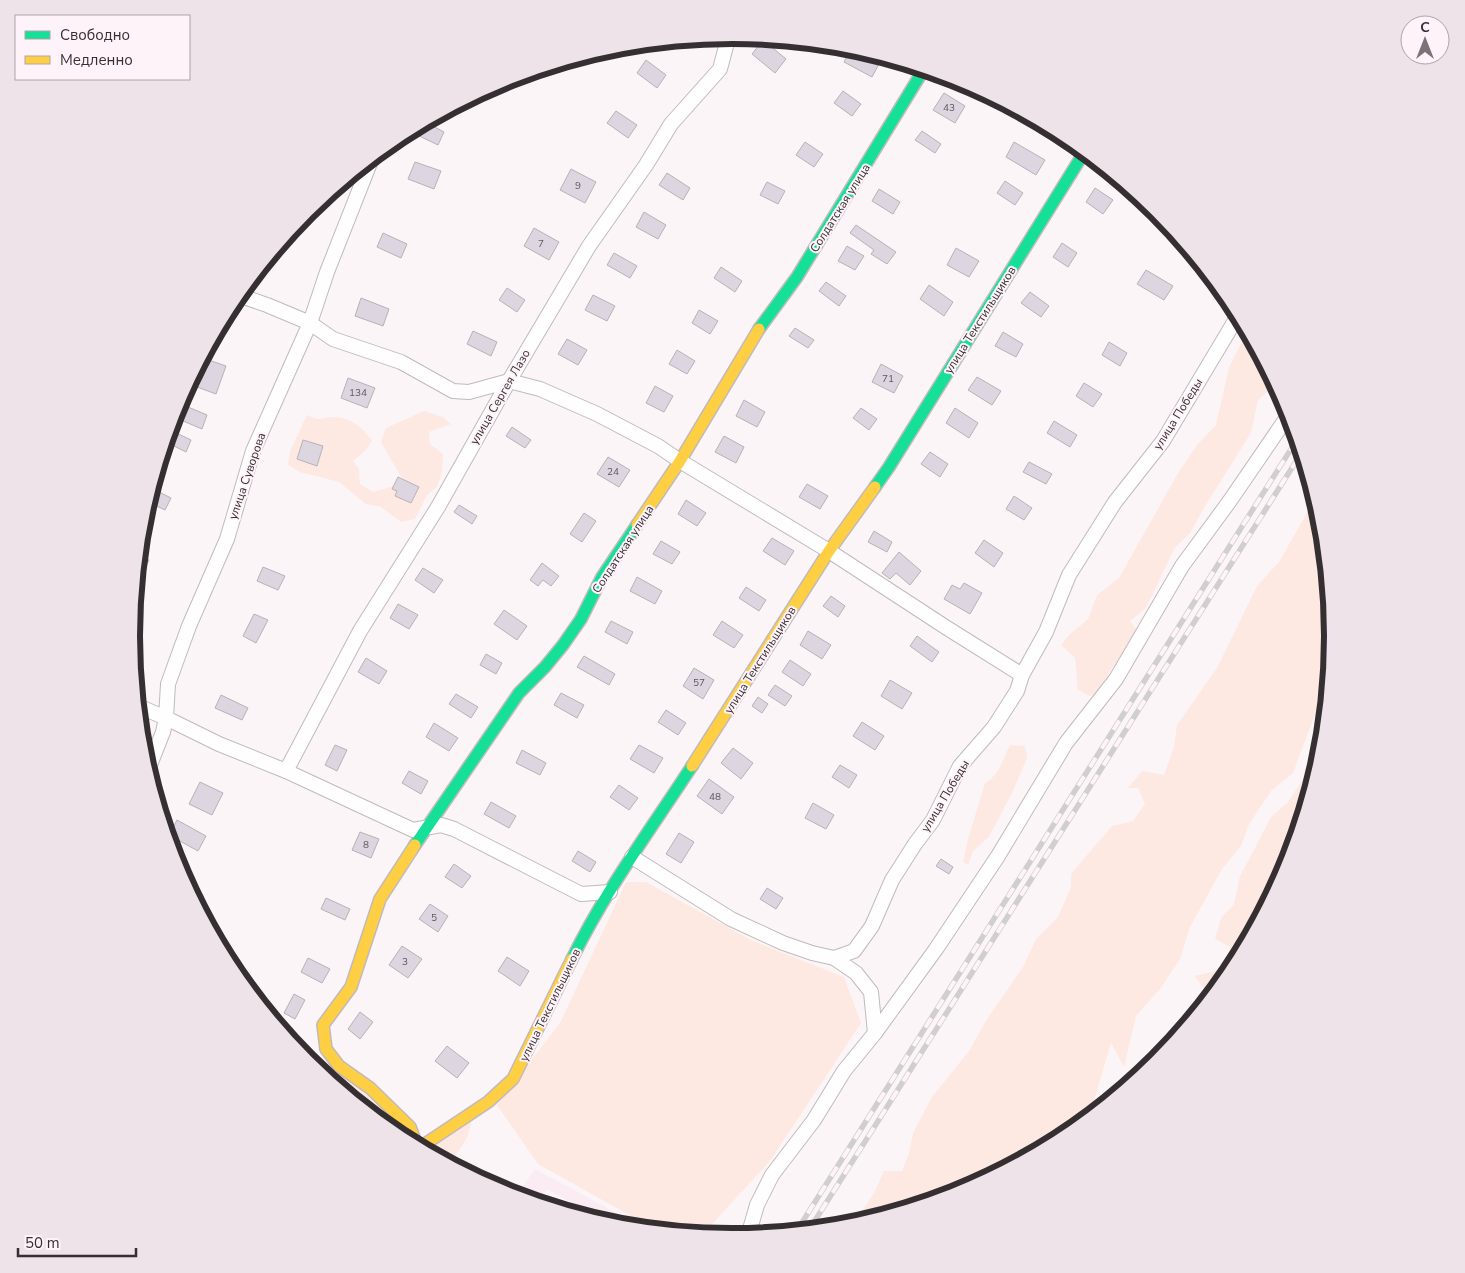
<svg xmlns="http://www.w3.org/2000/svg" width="1465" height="1273" viewBox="0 0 1465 1273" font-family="'Nunito Sans',sans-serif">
<rect width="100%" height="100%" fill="#fbf5f8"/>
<path fill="#fbebf3" d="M535 1169 646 1229 615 1226 547 1189 537 1203 516 1196Z"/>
<g fill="#fde9e2">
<path d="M1248 330 1276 384 1258 400 1251 433 1207 503 1190 533 1174 549 1152 596 1144 610 1130 621 1138 632 1114 665 1102 685 1092 697 1078 690 1075 658 1061 645 1069 635 1088 619 1097 595 1119 578 1178 473 1197 445 1216 425 1229 367Z"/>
<path d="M424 411 443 417 451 424 429 432 430 444 443 454 442 472 437 487 427 495 415 519 401 522 381 507 366 504 339 482 300 472 288 465 290 451 307 415C321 422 319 418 333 417 349 416 363 428 372 440L367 449 353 461 359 469 360 484 373 492 393 486 403 480 381 442 386 428Z"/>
<path d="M1316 497 1322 519 1334 637 1329 687 1318 706 1293 773 1271 791 1249 824 1241 846 1222 869 1190 927 1180 959 1161 988 1136 1016 1124 1067 1111 1043 1091 1111 1080 1125 1066 1137 962 1192 852 1226 874 1193 884 1171H902L909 1153 913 1133 932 1097 969 1051 987 1019 1023 967 1036 939 1058 917 1071 887V874L1112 826 1133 821 1145 804 1138 788H1128L1142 771 1164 775 1174 747 1177 725 1217 668 1257 586 1279 562Z"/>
<path d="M1325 726 1322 754 1288 867 1232 971 1215 992H1207L1194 976 1212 972 1226 967 1230 947 1215 939 1221 918 1234 904 1240 876 1256 846 1271 817 1288 802 1305 776 1312 743Z"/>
<path d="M1010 745 1025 746 1027 758 1013 791 989 837 973 851 968 865 963 862 968 839 985 783C998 777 1004 757 1010 745Z"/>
<path d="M626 882H646L751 940 844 977 861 1023 770 1161 702 1235 656 1230 538 1164 497 1105 560 1023Z"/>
<path d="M285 1034 314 1050 326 1063 348 1076 417 1147 398 1136 307 1062Z"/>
<path d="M472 1121 467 1138 450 1164 425 1151Z"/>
</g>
<g fill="#ddd5df" stroke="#b7b2b7">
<path d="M763 40 786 59 775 73 752 54Z"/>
<path d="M852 47 865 51 881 60 872 77 844 62Z"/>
<path d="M646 60 666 75 657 88 637 73Z"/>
<path d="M843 91 861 104 852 116 834 103Z"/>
<path d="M944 93 965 106 955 123 933 110Z"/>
<path d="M616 111 637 125 628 138 607 123Z"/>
<path d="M425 122 444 132 438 145 417 135Z"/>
<path d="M922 131 941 144 935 153 915 140Z"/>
<path d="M805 142 823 154 814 167 796 155Z"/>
<path d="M1014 142 1045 160 1036 175 1006 157Z"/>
<path d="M415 162 441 171 434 189 408 179Z"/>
<path d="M571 169 596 182 585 203 560 190Z"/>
<path d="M667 173 690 188 683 200 659 185Z"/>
<path d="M1005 181 1023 193 1015 205 997 193Z"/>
<path d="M767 182 785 191 778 204 760 195Z"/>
<path d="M1095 188 1113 200 1103 214 1086 202Z"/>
<path d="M879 189 900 202 893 214 872 201Z"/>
<path d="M644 212 666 225 658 239 636 227Z"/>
<path d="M856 225 896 252 887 264 871 254 874 250 850 233Z"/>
<path d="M534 228 559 242 549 260 524 246Z"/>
<path d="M383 233 407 244 401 258 377 247Z"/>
<path d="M1062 243 1077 253 1068 267 1053 257Z"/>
<path d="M847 246 864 256 855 270 838 261Z"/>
<path d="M956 248 979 261 969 277 947 265Z"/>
<path d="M614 253 637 266 630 278 607 265Z"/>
<path d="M721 267 742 281 735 292 714 278Z"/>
<path d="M1146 270 1173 286 1164 300 1137 284Z"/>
<path d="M826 282 846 296 839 306 819 291Z"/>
<path d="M929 285 953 302 944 316 920 299Z"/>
<path d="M507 288 525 300 517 312 499 300Z"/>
<path d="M1030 292 1049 306 1041 317 1021 303Z"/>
<path d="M593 295 615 306 607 321 585 310Z"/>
<path d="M361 298 389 309 383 326 355 316Z"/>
<path d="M699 310 718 321 710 334 692 323Z"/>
<path d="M795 328 814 340 808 348 789 336Z"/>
<path d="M473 331 497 342 491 356 467 344Z"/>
<path d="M1003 332 1023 344 1016 357 995 346Z"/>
<path d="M567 339 587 350 578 365 558 354Z"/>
<path d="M1109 342 1127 353 1120 366 1102 355Z"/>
<path d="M677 350 695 361 687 374 669 364Z"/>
<path d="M203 358 226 366 216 394 189 384Z"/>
<path d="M881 364 903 376 894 393 872 382Z"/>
<path d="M977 377 1001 391 992 405 968 390Z"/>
<path d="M348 378 375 388 367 408 341 398Z"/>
<path d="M1084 383 1102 394 1093 407 1076 396Z"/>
<path d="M655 386 673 396 664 412 646 403Z"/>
<path d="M744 400 765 412 757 427 736 416Z"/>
<path d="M181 404 207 415 202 429 176 418Z"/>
<path d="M861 408 877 419 869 430 853 418Z"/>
<path d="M955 408 978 423 969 438 946 423Z"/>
<path d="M1054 421 1077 435 1070 447 1047 433Z"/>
<path d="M512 427 531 440 525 448 506 436Z"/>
<path d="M170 430 191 440 186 452 166 442Z"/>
<path d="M724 436 744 447 736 463 715 452Z"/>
<path d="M303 440 323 446 317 466 297 459Z"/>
<path d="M930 452 948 464 940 477 921 464Z"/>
<path d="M608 457 630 470 619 487 597 474Z"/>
<path d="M1029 462 1052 474 1046 484 1023 472Z"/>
<path d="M398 477 419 487 411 503 395 496 397 491 392 489Z"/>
<path d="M807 484 828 496 820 509 799 497Z"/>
<path d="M153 489 171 498 165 510 148 502Z"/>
<path d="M1014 496 1032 508 1024 520 1006 509Z"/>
<path d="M686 500 706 513 697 526 678 514Z"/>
<path d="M459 505 477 516 472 524 454 512Z"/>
<path d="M584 513 596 521 582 542 570 534Z"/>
<path d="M874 531 892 542 887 552 868 542Z"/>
<path d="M772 538 794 551 785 565 763 551Z"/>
<path d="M984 540 1003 553 994 567 975 553Z"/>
<path d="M661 541 680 552 672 564 653 554Z"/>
<path d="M899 552 921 571 910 585 896 573 890 579 882 573Z"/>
<path d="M139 554 149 560 144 570 138 567Z"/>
<path d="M542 563 559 576 551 586 543 580 538 586 530 580Z"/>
<path d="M263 567 285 576 278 590 257 581Z"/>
<path d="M423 568 443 580 434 593 415 580Z"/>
<path d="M637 577 662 591 655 604 630 591Z"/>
<path d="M964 583 982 593 970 614 944 599 952 585 960 589Z"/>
<path d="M746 587 766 600 759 611 739 598Z"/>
<path d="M831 596 845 606 838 617 823 606Z"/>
<path d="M398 604 418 615 409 629 390 618Z"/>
<path d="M504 610 527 626 517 640 494 624Z"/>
<path d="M254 614 268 620 256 643 243 636Z"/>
<path d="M611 621 633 632 627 644 605 632Z"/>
<path d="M722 621 743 635 734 648 713 635Z"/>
<path d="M808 631 831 645 822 659 800 645Z"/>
<path d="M917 636 939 652 932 662 910 646Z"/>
<path d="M486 654 502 663 496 674 480 665Z"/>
<path d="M584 656 615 674 609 685 577 667Z"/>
<path d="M366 658 387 671 379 684 358 672Z"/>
<path d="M790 660 811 674 803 686 782 672Z"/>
<path d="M694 668 714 680 703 699 683 686Z"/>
<path d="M890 680 912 693 902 709 881 696Z"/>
<path d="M775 685 792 696 785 706 768 695Z"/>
<path d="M561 693 584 705 577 718 554 705Z"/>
<path d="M456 694 478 707 471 718 449 704Z"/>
<path d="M221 695 248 708 242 720 215 708Z"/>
<path d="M758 697 768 704 762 713 752 706Z"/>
<path d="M666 710 686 723 678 735 658 722Z"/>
<path d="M862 722 884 736 875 750 853 736Z"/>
<path d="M434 723 458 738 449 751 426 737Z"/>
<path d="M335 745 347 750 337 771 325 765Z"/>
<path d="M639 745 663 758 654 773 630 759Z"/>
<path d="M733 748 753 763 741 779 721 763Z"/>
<path d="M522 750 546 763 540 775 516 763Z"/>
<path d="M840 765 857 775 849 788 832 777Z"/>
<path d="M409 771 428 781 421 794 402 783Z"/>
<path d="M709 779 734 797 722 814 697 796Z"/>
<path d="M200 782 223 793 212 815 189 804Z"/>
<path d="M619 785 638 798 629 810 610 797Z"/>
<path d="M491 802 516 816 509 828 484 814Z"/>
<path d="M813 803 834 815 826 829 805 818Z"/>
<path d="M177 820 206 836 198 851 169 835Z"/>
<path d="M360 832 379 839 371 858 352 850Z"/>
<path d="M679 833 694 842 681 863 666 854Z"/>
<path d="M578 851 596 862 590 872 572 861Z"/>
<path d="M941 859 953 867 949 874 936 866Z"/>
<path d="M454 864 471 876 462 888 445 877Z"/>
<path d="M767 888 783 898 776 909 760 899Z"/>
<path d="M326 898 350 909 345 920 321 909Z"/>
<path d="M430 904 448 916 438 932 419 919Z"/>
<path d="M402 946 422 959 408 978 389 965Z"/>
<path d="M507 957 529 971 520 986 498 971Z"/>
<path d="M308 958 330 969 322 983 301 972Z"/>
<path d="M294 994 305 1000 295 1019 284 1013Z"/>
<path d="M360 1012 373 1022 360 1039 348 1029Z"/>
<path d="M447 1046 469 1063 457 1078 435 1061Z"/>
</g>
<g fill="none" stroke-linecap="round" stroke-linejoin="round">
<g stroke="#c0babd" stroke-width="16">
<g id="street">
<path d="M238 295 267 305 310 323 333 339 401 362 453 391 469 392 509 381 540 389 597 414 658 446 680 461 829 551 947 628 1022 675"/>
<path d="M138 706 166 718 219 744 286 771 413 830 441 825 454 829 581 894 610 892"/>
<path d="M148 770 163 732 166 718 168 684 189 626 227 539 253 451 310 323 327 272 372 158"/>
<path d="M286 771 360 631 438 507 509 381 589 246 646 165 671 124 720 69 729 35"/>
<path d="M632 857 731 919 783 943 812 953 834 958 856 973 871 992 875 1033 844 1071 814 1120 772 1175 757 1205 748 1236"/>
<path d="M834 958 854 951 872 926 892 880 915 844 933 820 960 766 994 727 1017 691 1022 675 1046 632 1069 575 1115 502 1163 441 1239 314"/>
<path d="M875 1033 936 949 998 856 1066 743 1116 679 1182 566 1229 502 1290 413"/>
</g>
</g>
<g stroke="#c0babd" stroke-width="14">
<g id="fast">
<path d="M759 329 797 277 924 69"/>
<path d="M875 487 889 467 1085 151"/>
<path d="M415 845 519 693 545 667 563 645 581 619 602 577 637 525"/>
<path d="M572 959C605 891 651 829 692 766"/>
</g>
</g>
<g stroke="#c0babd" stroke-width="14">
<g id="slow">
<path d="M637 525 680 461 759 329"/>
<path d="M692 766 829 551 875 487"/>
<path d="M415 845 380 899 351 987 323 1025 326 1049 339 1066 370 1088 410 1127 417 1146"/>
<path d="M419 1148 488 1102 513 1079 572 959"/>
</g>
</g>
<use href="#street" stroke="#fefefe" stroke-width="14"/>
<use href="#fast" stroke="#16e098" stroke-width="11"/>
<use href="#slow" stroke="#ffcf43" stroke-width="11"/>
<g stroke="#d0cece" stroke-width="5.5">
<g id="rail">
<path d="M809 1230 1302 452"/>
<path d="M796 1232 1298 438"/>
</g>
</g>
<use href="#rail" stroke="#fdf3f8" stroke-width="4" stroke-dasharray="11" stroke-linecap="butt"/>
</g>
<g text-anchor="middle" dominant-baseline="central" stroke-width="4" stroke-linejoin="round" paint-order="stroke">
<g font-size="10" fill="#60585d">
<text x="949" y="108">43</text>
<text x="578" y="186">9</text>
<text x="541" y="244">7</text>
<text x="888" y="379">71</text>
<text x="358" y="393">134</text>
<text x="613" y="472">24</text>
<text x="699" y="683">57</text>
<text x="715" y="797">48</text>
<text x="366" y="845">8</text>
<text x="434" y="918">5</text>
<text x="405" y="962">3</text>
</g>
<g font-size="12" fill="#362f32" stroke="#fdf3f8">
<text transform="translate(840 208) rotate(-58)">Солдатская улица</text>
<text transform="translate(980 320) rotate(-58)">улица Текстильщиков</text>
<text transform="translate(500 397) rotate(-60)">улица Сергея Лазо</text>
<text transform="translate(1178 414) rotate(-58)">улица Победы</text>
<text transform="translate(247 476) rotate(-71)">улица Суворова</text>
<text transform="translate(623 549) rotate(-57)">Солдатская улица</text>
<text transform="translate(760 660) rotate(-58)">улица Текстильщиков</text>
<text transform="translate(945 796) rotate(-59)">улица Победы</text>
<text transform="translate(550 1005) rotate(-64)">улица Текстильщиков</text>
</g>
</g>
<path d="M0 0H1465V1273H0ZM140 636a592 592 0 1 1 1184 0a592 592 0 1 1-1184 0Z" fill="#ede3e8" fill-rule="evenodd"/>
<path fill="none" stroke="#362f32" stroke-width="6" d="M140 636a592 592 0 1 1 1184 0a592 592 0 1 1-1184 0Z"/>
<rect x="15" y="15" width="175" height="65" fill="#fdf3f8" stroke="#ada5a9"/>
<rect x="25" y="31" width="25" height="8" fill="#16e098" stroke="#ada5a9"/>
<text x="60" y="40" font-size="15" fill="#362f32">Свободно</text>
<rect x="25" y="56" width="25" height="8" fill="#ffcf43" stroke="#ada5a9"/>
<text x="60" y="65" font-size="15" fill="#362f32">Медленно</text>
<g transform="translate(1425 40)"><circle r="24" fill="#fdf3f8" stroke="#ada5a9"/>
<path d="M0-4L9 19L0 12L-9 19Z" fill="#7b7477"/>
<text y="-8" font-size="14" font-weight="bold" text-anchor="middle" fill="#362f32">С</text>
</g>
<path d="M18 1248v8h118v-8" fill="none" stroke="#362f32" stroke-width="2.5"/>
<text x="25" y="1248" font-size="15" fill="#362f32" stroke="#fdf3f8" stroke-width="4" paint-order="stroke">50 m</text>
</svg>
